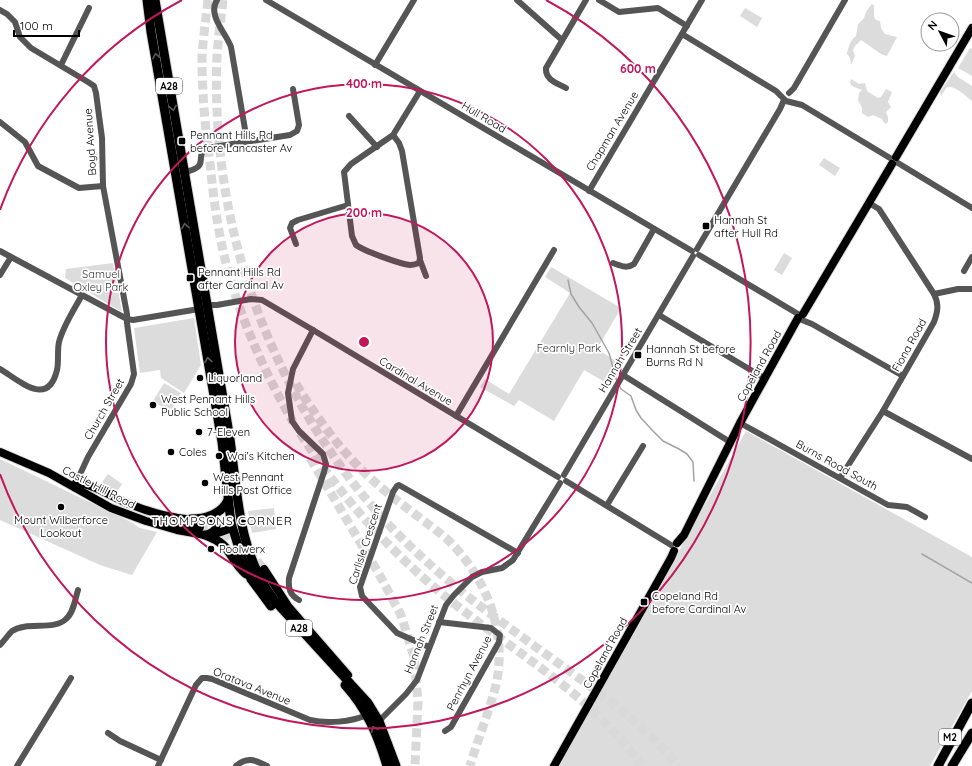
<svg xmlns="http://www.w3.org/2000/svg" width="972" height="766" viewBox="0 0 972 766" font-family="Quicksand,sans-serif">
<rect width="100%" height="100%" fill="#fff"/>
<g fill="#dcdcdc">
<path d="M872 4 874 6V17L876 20 880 21 881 28 885 34 897 37 887 56 881 54 861 40 855 46 853 50 855 56 851 65 850 58 847 54C848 48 850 40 856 36L858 24 864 18C865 13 868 8 872 4Z"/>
<path d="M745 8 762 18 757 27 740 16Z"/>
<path d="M970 48 972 49V76L958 68Z"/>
<path d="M954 72 958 77 972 86V101C964 95 957 86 947 87L941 96 940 92Z"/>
<path d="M851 79 859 84 865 83 867 91 878 98 881 97 886 89 892 92 888 102 891 107 886 112 888 117V122L885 124 882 119 873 115 868 117 862 113V108L858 100 859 93 862 90 852 86 850 83Z"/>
<path d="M824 158 840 168 835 176 819 165Z"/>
<path d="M784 253 792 258 782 275 774 270Z"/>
<path d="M113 263 122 312 65 278 66 269Z"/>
<path d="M551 267 621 308 597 349 622 365 610 385 584 370 554 421 519 400 514 406 480 387 485 379 509 394 570 293 545 277Z"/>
<path d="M194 318 201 365 184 393 161 378 160 370 140 373 134 328Z"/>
<path d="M164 383 181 393 170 412 153 401Z"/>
<path d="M746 431 972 557V691L930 766H559Z"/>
<path d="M0 459 131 522 140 528 157 532 132 575 100 565 0 520Z"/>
<path d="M108 474 122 484 117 492 100 485Z"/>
<path d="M274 508 276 529 252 533 248 511Z"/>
</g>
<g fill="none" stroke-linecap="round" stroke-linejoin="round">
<g stroke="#a3a3a3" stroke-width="1.5">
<path d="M568 280 571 294 579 307 592 323 609 353 617 382"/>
<path d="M619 385 621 389 631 396 636 410 641 418 653 431 663 441 679 449 687 454 693 462 694 481"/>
<path d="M922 554 972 583"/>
</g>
<g stroke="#d9d9d9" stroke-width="8" stroke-dasharray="8 4" stroke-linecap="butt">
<path d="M200 527 219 531 239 543"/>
<path d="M250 551 264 569"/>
</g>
<g stroke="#d9d9d9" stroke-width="9" stroke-dasharray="9 4.5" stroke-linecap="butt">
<path d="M208 0C206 19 203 38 202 57 202 92 205 128 210 163 213 194 217 225 224 255 237 311 264 372 293 422"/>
<path d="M223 0C221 19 218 38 217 57 210 223 268 387 377 512 406 544 438 573 471 599 506 626 543 652 579 678 614 704 650 731 678 766"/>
<path d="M296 384C317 418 340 450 369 477 393 499 421 518 446 538 485 575 508 630 496 685 489 712 478 739 470 766"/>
<path d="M300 433C344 502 399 562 465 612 527 660 596 700 642 766"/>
<path d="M310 458 379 574 401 615 414 657 418 702 415 766"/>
</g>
<g stroke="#dbdbdb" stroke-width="10">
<g id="major">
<path d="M896 157 972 28"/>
<path d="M803 314 892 164"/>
<path d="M0 452 49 473 111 508 146 521 177 530 205 535 218 533 232 528"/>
<path d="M76 483C94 484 110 496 127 503 150 513 175 519 200 520 204 520 208 518 212 518L216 522C218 528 214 532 208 534"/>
<path d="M178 523 200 527"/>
<path d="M677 543 684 535 740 423 798 318"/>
<path d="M264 569 288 606 348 675"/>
<path d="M554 766 671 558 674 551"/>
</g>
</g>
<g stroke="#dbdbdb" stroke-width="11">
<g id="highway">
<path d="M147 0 151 32 222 442 231 523 242 558 251 579 271 606"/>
<path d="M155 0 230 439C238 497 238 551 274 600L368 703 379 721 396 766"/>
<path d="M191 519C205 519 222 514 228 500"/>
<path d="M205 535C233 545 228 558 246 574"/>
<path d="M345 685C367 709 378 736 387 766"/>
<path d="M938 766 972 703"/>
<path d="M952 766 972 733"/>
</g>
</g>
<g stroke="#555" stroke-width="6">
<path d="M217 0C207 15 226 33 231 47L247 141"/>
<path d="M266 0 692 251"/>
<path d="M517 0 562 40"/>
<path d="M599 0 619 12 658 8 687 26"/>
<path d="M0 10 7 14 15 22 20 37 31 48 88 82 94 86 96 93 102 138 103 186 127 314V323L134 374 131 384 88 457 76 483"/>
<path d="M682 34 776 91 786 101 802 105 890 158"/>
<path d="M61 65 89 8"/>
<path d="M375 65 414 0"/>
<path d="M566 88C557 83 545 80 546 68L586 0"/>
<path d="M789 93 794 88 845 0"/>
<path d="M349 116 377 147"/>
<path d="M0 122 25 142 38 166 79 188 103 186"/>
<path d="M393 135 399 143 402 151 420 258 419 263C416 264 414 265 410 265 400 264 364 251 356 245L352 236 344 172 351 164 393 135 420 91"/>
<path d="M898 163 972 208"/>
<path d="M184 172C212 167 193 156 207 148L290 135 297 131 299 125 293 89"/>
<path d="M589 191 702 0"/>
<path d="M296 244 290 228 292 223 298 220 348 205"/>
<path d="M697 249 780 109 784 100"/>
<path d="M0 251 127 319 133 320 199 309"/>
<path d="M699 255 798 314"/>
<path d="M420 260 426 276"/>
<path d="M613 263C621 266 627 269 634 264L654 229"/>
<path d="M964 271 972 257"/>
<path d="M0 275 11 257"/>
<path d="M934 294 958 289H972"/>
<path d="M206 305H217L251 299 262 300 313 330 558 477"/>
<path d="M659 315 764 378"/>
<path d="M802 320 812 324 903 376"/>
<path d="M0 369C20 381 48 408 57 370 59 361 57 351 59 342 63 326 74 310 82 295"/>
<path d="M623 375 730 442"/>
<path d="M883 411 972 459"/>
<path d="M456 416 554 250"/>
<path d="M740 423 888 505 907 507 925 517"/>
<path d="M564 475 693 256"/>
<path d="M840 478 883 411 934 322C938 311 939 304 934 294L879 209 869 203"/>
<path d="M566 481 671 545"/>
<path d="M607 505 643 446"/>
<path d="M299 600C290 595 288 589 289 578L324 472 326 464 323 454 299 431 292 421 288 393 293 369 313 330"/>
<path d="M439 622 491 628 500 635 499 642 451 727 445 731"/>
<path d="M0 645C4 641 8 635 12 631 27 621 54 631 66 619 74 612 75 599 78 590"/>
<path d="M429 647 397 633 362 596 360 587 393 492 397 486 399 485 518 553"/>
<path d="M379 721 406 694 417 680 446 605 454 595 472 577 482 572 502 568 513 560 560 483"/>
<path d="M108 733 120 741 161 760"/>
<path d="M17 766 71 678"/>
<path d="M158 766 196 685 202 678H207L212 679 310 720C327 724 351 722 367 715"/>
<path d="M236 766C247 756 255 760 267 766"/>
</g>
<use href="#major" stroke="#000" stroke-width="8"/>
<use href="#highway" stroke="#000" stroke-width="9"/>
</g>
<defs><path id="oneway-chevron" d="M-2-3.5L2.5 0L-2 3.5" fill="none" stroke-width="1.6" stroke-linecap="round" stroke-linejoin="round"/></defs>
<g stroke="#595959">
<use href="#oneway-chevron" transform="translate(156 56) rotate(-100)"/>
<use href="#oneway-chevron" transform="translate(173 108) rotate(80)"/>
<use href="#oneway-chevron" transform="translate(185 226) rotate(-100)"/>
<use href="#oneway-chevron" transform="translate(208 360) rotate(-100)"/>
<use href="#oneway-chevron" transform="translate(374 729) rotate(-114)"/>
</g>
<circle cx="364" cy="342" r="129" fill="#c2185b" fill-opacity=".12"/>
<g fill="none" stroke="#c2185b" stroke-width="2">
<circle cx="364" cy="342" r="129"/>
<circle cx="364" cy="342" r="258"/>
<path d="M0 210A387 387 0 0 1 182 0M546 0A387 387 0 1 1 0 474"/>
</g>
<g fill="#000" stroke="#fff" stroke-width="1.5">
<rect x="178" y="137" width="8" height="8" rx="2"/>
<rect x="702" y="222" width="8" height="8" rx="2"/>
<rect x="186" y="274" width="8" height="8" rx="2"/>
<rect x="634" y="351" width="8" height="8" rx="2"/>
<circle cx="200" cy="378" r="4"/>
<circle cx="153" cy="405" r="4"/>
<circle cx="199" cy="432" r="4"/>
<circle cx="171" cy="452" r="4"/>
<circle cx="219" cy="456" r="4"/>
<circle cx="205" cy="483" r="4"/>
<circle cx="61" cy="507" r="4"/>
<circle cx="211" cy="549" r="4"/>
<rect x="640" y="598" width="8" height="8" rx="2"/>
</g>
<g text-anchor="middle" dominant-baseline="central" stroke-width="3.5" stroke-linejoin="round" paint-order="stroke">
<g fill="#fff" stroke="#4c4c4c" stroke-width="1">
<rect x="156" y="78" width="26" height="16" rx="3"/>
<rect x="286" y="620" width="26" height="16" rx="3"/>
<rect x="939" y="729" width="22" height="16" rx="3"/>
</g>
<g font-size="10" font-weight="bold" fill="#000">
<text x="169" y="86">A28</text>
<text x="299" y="628">A28</text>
<text x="950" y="737">M2</text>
</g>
<g font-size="11" fill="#000" stroke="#fff">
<text transform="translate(484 117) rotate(31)">Hull Road</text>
<text transform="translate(612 131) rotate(-59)">Chapman Avenue</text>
<text transform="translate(90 142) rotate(-94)">Boyd Avenue</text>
<text transform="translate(909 345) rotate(-61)">Fiona Road</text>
<text transform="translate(620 360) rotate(-59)">Hannah Street</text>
<text transform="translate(759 366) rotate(-61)">Copeland Road</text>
<text transform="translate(416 381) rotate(31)">Cardinal Avenue</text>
<text transform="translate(104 409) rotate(-60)">Church Street</text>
<text transform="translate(837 465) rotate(29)">Burns Road South</text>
<text transform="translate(99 487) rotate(27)">Castle Hill Road</text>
<text transform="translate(365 544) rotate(-72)">Carlisle Crescent</text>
<text transform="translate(421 639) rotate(-68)">Hannah Street</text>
<text transform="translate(605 653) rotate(-61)">Copeland Road</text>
<text transform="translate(469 673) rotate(-62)">Penrhyn Avenue</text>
<text transform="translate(252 686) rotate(22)">Oratava Avenue</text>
</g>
<g font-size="11" fill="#000" stroke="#fff" text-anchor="start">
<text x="190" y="135">Pennant Hills Rd<tspan x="190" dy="13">before Lancaster Av</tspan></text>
<text x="714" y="220">Hannah St<tspan x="714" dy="13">after Hull Rd</tspan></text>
<text x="198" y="272">Pennant Hills Rd<tspan x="198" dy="13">after Cardinal Av</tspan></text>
<text x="646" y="349">Hannah St before<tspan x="646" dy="13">Burns Rd N</tspan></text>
<text x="208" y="378">Liquorland</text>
<text x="161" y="399">West Pennant Hills<tspan x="161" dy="13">Public School</tspan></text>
<text x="207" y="432">7-Eleven</text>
<text x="179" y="452">Coles</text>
<text x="227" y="456">Wai’s Kitchen</text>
<text x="213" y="477">West Pennant<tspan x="213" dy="13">Hills Post Office</tspan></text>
<text x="61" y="520" text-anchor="middle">Mount Wilberforce<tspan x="61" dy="13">Lookout</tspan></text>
<text x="219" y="549">Poolwerx</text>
<text x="652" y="596">Copeland Rd<tspan x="652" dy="13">before Cardinal Av</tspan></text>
</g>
<g font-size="11" fill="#333" stroke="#fff">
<text x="101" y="274">Samuel<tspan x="101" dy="13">Oxley Park</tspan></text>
<text x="569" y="348">Fearnly Park</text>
</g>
<g font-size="12" letter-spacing="1" fill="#000" stroke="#fff">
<text x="222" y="520">THOMPSONS CORNER</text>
</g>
</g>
<circle cx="364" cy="342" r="6" fill="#c2185b" stroke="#fff" stroke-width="2"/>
<g font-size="12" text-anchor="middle" font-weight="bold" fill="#c2185b" stroke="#fff" stroke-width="3.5" stroke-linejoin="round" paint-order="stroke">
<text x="638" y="73">600 m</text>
<text x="364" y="88">400 m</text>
<text x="364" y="217">200 m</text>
</g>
<g transform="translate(940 32) rotate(311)"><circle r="19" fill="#ffffff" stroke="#999999"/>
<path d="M0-3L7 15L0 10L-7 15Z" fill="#000000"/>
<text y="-6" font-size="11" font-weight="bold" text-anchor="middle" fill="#000000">N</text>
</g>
<path d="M14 30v6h65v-6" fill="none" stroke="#000000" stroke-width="2"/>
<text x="20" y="30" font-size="12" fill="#000000" stroke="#ffffff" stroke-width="3" paint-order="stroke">100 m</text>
</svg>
